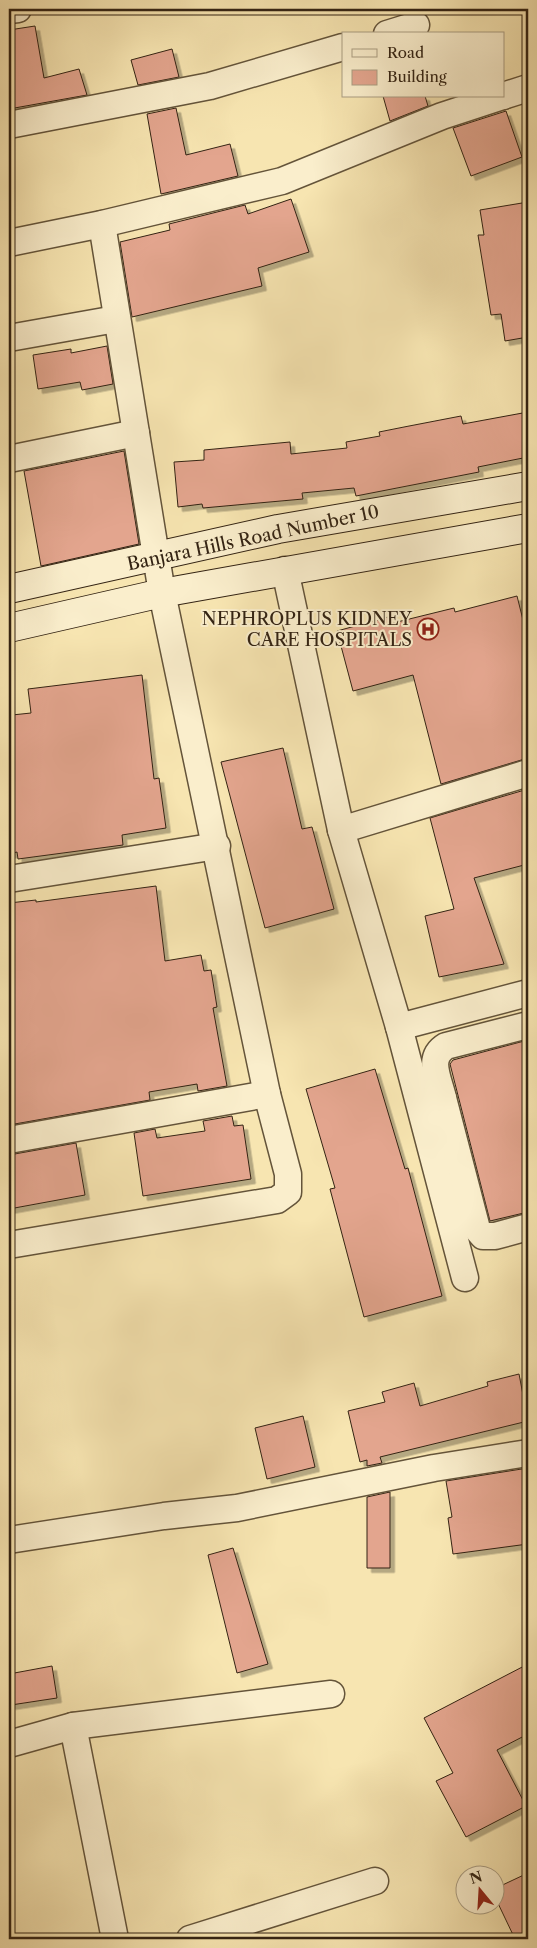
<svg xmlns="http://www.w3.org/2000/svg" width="537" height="1948" viewBox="0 0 537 1948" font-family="'Libre Caslon Text',serif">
<defs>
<filter id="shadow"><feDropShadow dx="4.5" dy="4.5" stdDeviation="0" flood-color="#0004"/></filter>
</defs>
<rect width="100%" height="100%" fill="#f7e5b1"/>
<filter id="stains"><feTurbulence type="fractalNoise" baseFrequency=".004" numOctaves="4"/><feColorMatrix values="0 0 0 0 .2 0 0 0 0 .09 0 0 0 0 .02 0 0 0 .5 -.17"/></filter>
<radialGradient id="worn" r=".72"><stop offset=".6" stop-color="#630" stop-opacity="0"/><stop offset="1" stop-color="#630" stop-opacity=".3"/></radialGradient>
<g fill="#e3a58e" stroke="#332313" filter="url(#shadow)">
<path d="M35 26 44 78 79 69 87 95 9 109V30Z"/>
<path d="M172 49 179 77 138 85 131 60Z"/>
<path d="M383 96H425L428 106 390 121Z"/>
<path d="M176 108 186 155 230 144 238 176 161 194 147 114Z"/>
<path d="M506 111 522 157 471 176 453 128Z"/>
<path d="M291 199 309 252 258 268 262 286 132 317 120 242 170 230 169 224 245 205 248 214Z"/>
<path d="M528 202V337L505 341 501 314 491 315 478 235H484L480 210Z"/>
<path d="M107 346 113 384 82 390 80 382 38 389 33 355 71 349V353Z"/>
<path d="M528 412V457L478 467 479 472 356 496 354 488 302 493 303 499 203 508 202 504 178 507 174 462 204 460V450L290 442 291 454 347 448 346 442 380 436 379 432 404 427 461 416 463 424Z"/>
<path d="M124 451 139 544 41 566 24 471Z"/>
<path d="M517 596 528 640V758L441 784 413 675 353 691 337 631 388 617 389 624 454 608 455 612Z"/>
<path d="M142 675 154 779 159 778 166 828 122 835 123 845 18 859 17 852 9 854V730L14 729 12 715 31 713 28 689Z"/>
<path d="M283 748 302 829 312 827 334 909 265 928 221 762Z"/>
<path d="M528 789V864L474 878 504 964 439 977 425 916 454 909 430 818Z"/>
<path d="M156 886 165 961 201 955 204 971 211 970 217 1007 213 1008 227 1086 198 1091 197 1084 149 1092 150 1100 9 1125V903L36 900V902Z"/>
<path d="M528 1040V1212L490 1221 450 1064 453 1060Z"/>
<path d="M375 1069 405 1169 408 1168 442 1296 364 1317 330 1189 335 1188 306 1089Z"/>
<path d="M232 1116 234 1126 243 1125 251 1179 143 1196 134 1133 155 1129 157 1138 205 1131 203 1121Z"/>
<path d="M76 1143 85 1195 9 1209V1155Z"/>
<path d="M519 1374 528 1421 380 1457 382 1463 367 1466V1460L360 1462 348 1411 385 1402 382 1392 414 1383 420 1406 488 1386 487 1382Z"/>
<path d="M303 1416 315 1467 267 1479 255 1428Z"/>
<path d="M528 1468V1544L453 1554 448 1518 452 1517 446 1481Z"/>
<path d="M390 1492V1568H367V1497Z"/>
<path d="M233 1548 268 1664 237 1673 208 1555Z"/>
<path d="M528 1664V1734L497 1750 526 1806 466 1837 436 1781 453 1773 424 1718Z"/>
<path d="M52 1666 57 1698 11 1705 9 1674Z"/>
<path d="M528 1873V1939H515L494 1895V1889Z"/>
</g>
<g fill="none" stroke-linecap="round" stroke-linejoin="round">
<g stroke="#64543a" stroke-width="29">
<g id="minor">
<path d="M9 10 18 9"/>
<path d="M387 34 416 25"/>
<path d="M503 96 528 88"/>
<path d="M9 125 210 86 343 47"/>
<path d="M9 243 102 224 282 181 442 116 503 96"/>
<path d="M9 338 116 319"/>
<path d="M9 459 136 433"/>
<path d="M285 570 341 830 399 1027 465 1278"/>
<path d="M341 830 528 773"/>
<path d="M9 879 217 846"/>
<path d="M399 1027 528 993"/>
<path d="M443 1098C439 1079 426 1058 446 1046L528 1025"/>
<path d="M420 1103 443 1098 477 1229 483 1236H495L528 1227"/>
<path d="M9 1140 267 1094"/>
<path d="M9 1245 277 1200 288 1192V1174L267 1094 162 593 102 224"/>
<path d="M9 1540 164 1516 237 1508 434 1468 528 1453"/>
<path d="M73 1726 115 1939"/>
<path d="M9 1744 73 1726 331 1694"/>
<path d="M190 1939 375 1881"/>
</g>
</g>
<g stroke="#332313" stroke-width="30">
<g id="secondary">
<path d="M9 589 278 529 528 486"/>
<path d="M9 628 162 593 528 528"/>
</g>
</g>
<use href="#minor" stroke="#faeecc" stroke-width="26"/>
<use href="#secondary" stroke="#faeecc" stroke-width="28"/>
</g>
<defs>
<g id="hospital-ring" transform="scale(1.125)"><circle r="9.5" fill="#faeecc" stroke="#8f2418" stroke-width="1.5"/><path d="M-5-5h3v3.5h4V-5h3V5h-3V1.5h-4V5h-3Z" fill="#8f2418"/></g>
</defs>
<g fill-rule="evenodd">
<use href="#hospital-ring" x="428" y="629"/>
</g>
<g text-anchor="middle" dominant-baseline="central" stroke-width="4" stroke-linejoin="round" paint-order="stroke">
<g font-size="18" fill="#332313" stroke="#faeecc">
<text transform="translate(253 538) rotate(-12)">Banjara Hills Road Number 10</text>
</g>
<g font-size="18" fill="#332313" stroke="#faeecc" text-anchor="end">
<text x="412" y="619">NEPHROPLUS KIDNEY<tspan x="412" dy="21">CARE HOSPITALS</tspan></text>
</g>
</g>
<rect width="537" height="1948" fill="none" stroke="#f7e5b1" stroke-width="30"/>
<rect x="10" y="10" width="517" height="1928" fill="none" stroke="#332313" stroke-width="2.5"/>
<rect x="15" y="15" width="507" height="1918" fill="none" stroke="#332313"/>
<rect x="342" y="32" width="162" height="65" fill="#faeecc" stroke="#aa9d82"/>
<rect x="352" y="49" width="25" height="8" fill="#faeecc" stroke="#aa9d82"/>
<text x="387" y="58" font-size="15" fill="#332313">Road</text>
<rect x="352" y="70" width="25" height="15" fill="#e3a58e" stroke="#aa9d82"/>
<text x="387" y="82" font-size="15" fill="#332313">Building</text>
<g transform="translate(480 1890) rotate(342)"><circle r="24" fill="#faeecc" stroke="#aa9d82"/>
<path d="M0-4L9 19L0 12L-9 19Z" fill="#8f2418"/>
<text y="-8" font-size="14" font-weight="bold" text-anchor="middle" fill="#332313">N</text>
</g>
<rect width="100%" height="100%" filter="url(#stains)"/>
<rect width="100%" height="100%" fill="url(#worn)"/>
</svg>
